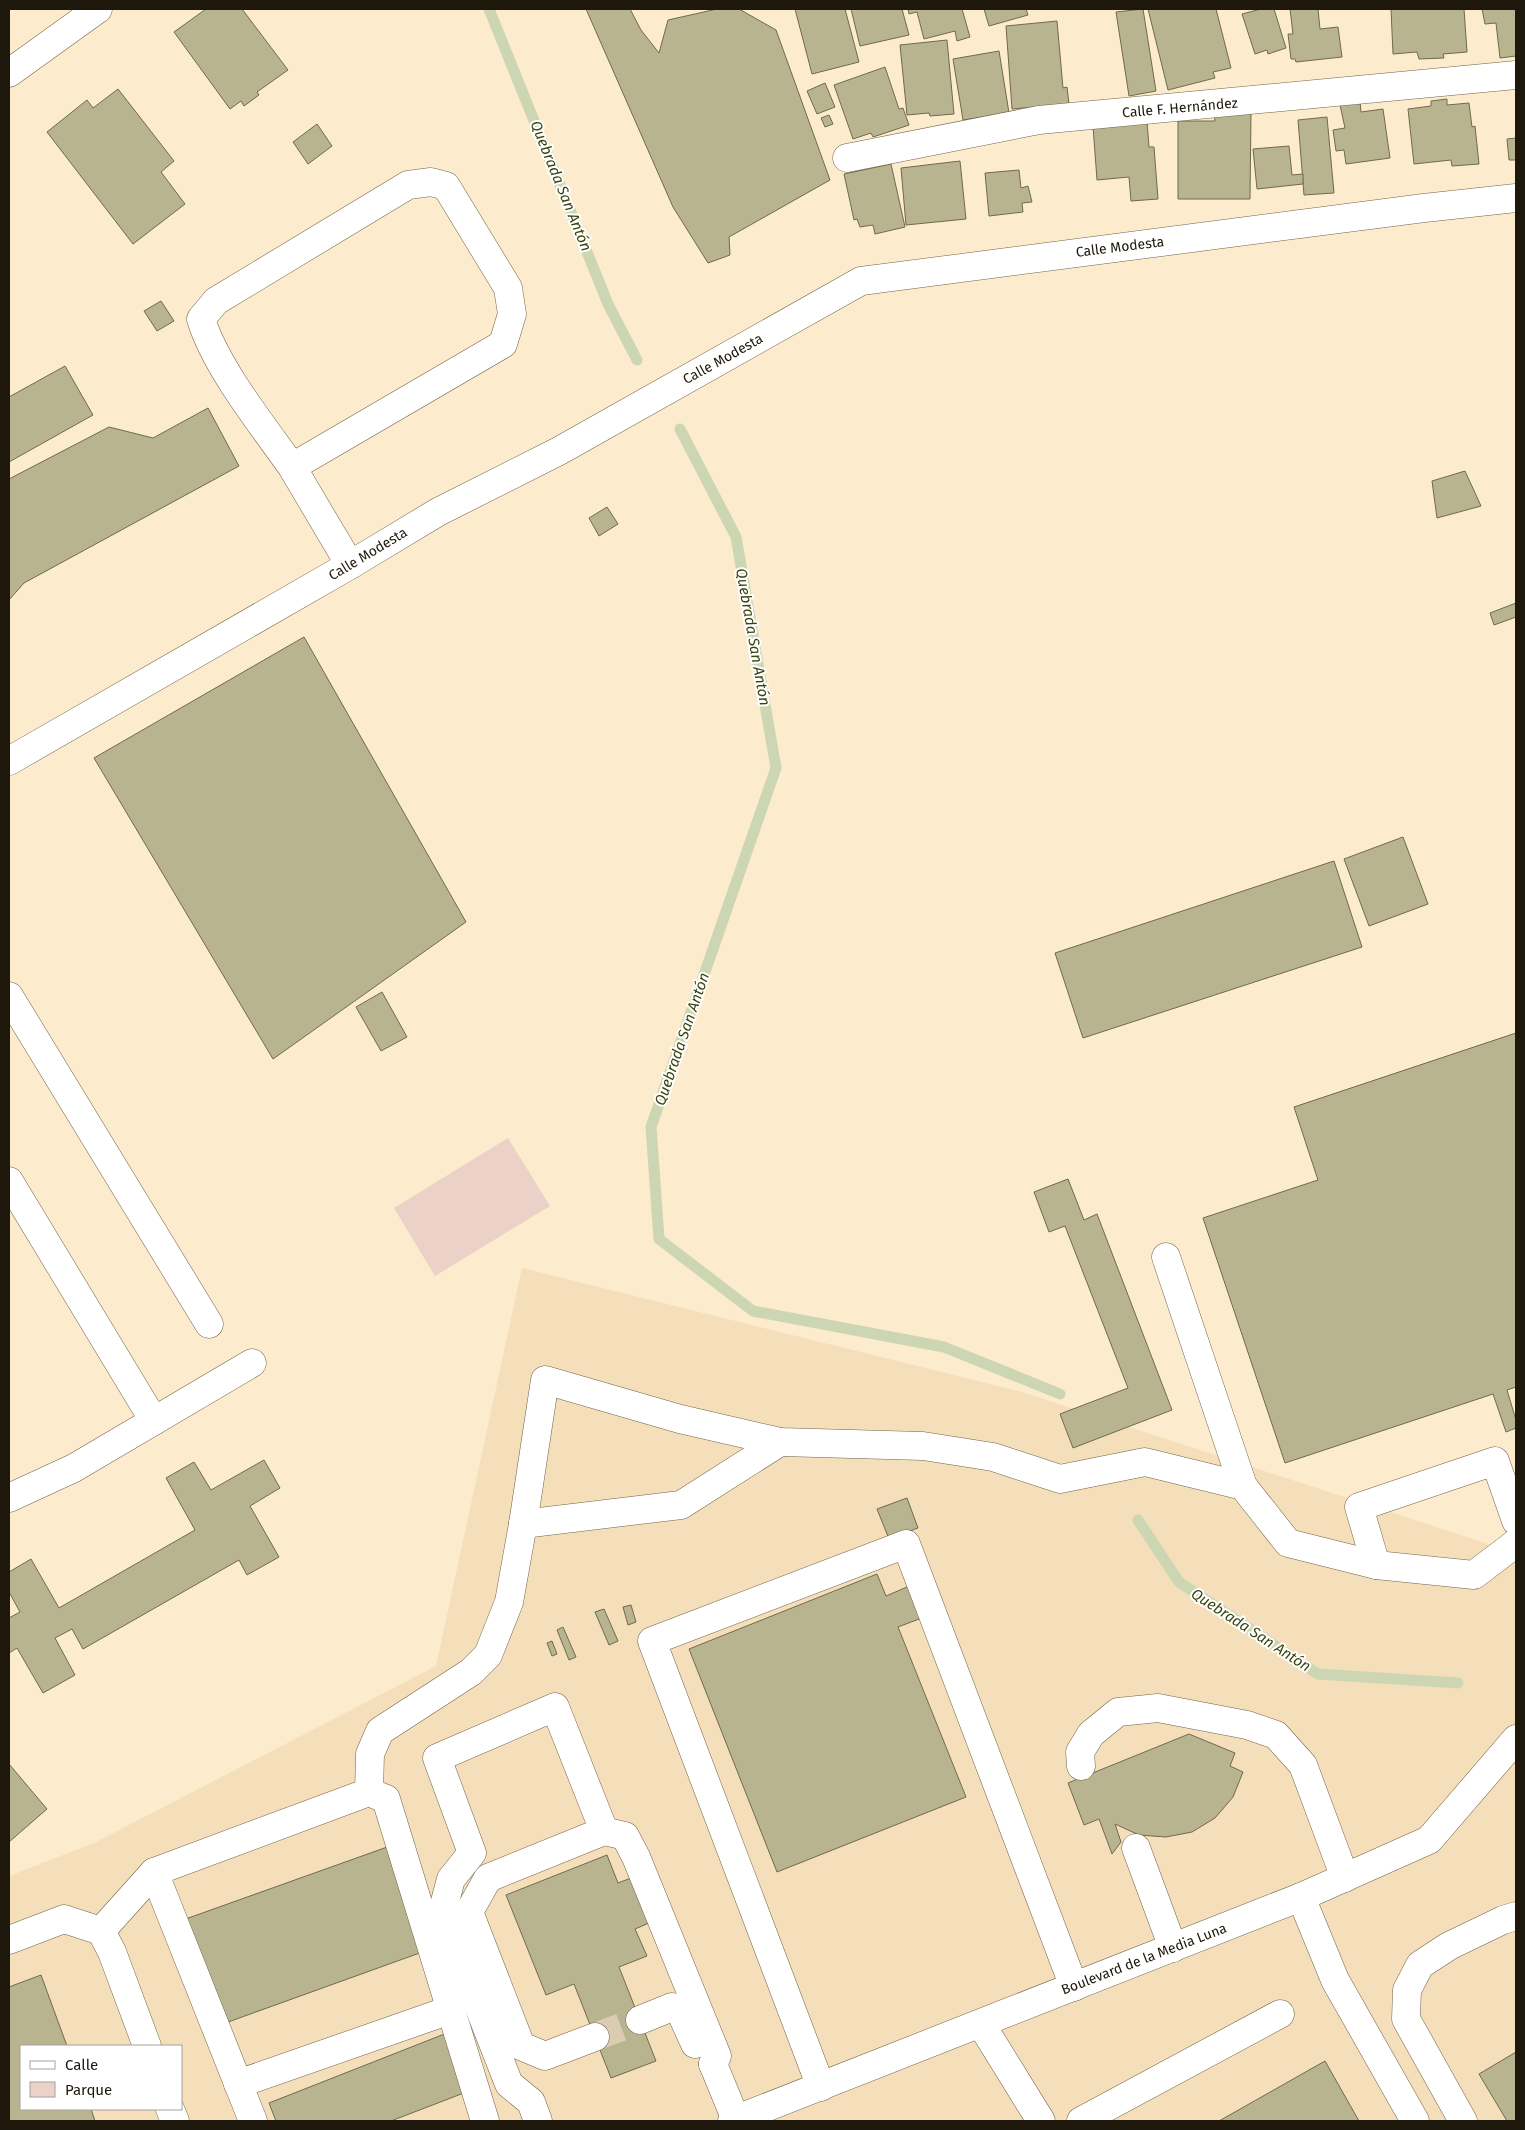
<svg xmlns="http://www.w3.org/2000/svg" width="1525" height="2130" viewBox="0 0 1525 2130" font-family="'Fira Sans',sans-serif">
<rect width="100%" height="100%" fill="#fdebcd"/>
<path fill="#f5dfbb" fill-rule="evenodd" d="M522 1268 1022 1392 1516 1553V2121H9V1876L94 1843 436 1666ZM21 2046H181V2109H21Z"/>
<path fill="#ebd1c8" d="M508 1138 550 1206 435 1276 394 1208Z"/>
<g fill="none" stroke-linecap="round" stroke-linejoin="round">
<g stroke="#ccd6b3" stroke-width="11">
<path d="M489 9 608 304 637 360"/>
<path d="M680 429 736 537 776 768 651 1127 659 1239 753 1311 944 1347 1060 1394"/>
<path d="M1138 1520 1179 1582 1318 1674 1458 1683"/>
</g>
</g>
<g fill="#b9b490" stroke="#6f6a4d">
<path d="M206 9H242L288 70 257 92 259 95 244 106 241 101 230 109 174 32Z"/>
<path d="M586 9H630L641 30 659 53 668 20 717 9H739L776 30 830 180 729 237 730 255 708 263 673 207Z"/>
<path d="M795 9H845L859 62 812 74Z"/>
<path d="M851 9H902L909 35 860 46Z"/>
<path d="M908 9H962L970 37 957 41 955 31 924 39 917 12 909 14Z"/>
<path d="M984 9H1026L1028 15 989 26Z"/>
<path d="M1143 9 1156 91 1129 96 1116 12Z"/>
<path d="M1148 9H1216L1231 68 1213 72 1215 78 1168 90Z"/>
<path d="M1261 9H1274L1286 48 1268 54 1267 50 1255 54 1242 14Z"/>
<path d="M1290 9H1318L1320 29 1338 27 1342 57 1296 62 1295 59H1291L1288 34H1293Z"/>
<path d="M1391 9H1464L1467 52 1443 54 1444 58 1419 59 1417 52 1393 54Z"/>
<path d="M1482 9H1516V56L1500 58 1496 23 1485 24Z"/>
<path d="M1057 21 1063 88 1067 87 1069 104 1012 109 1006 26Z"/>
<path d="M947 40 954 114 930 116 929 113 907 115 900 45Z"/>
<path d="M999 51 1009 113 963 120 953 59Z"/>
<path d="M885 67 899 109 903 108 909 125 873 137 871 133 853 139 834 85Z"/>
<path d="M825 83 835 107 817 114 807 91Z"/>
<path d="M118 89 174 161 161 172 185 204 133 244 47 132 87 100 93 108Z"/>
<path d="M1447 99V105L1469 103 1472 127 1475 126 1479 164 1452 166 1451 160 1414 164 1408 109 1431 106V101Z"/>
<path d="M1360 102 1361 112 1383 109 1390 158 1346 164 1344 150 1336 151 1333 130 1345 128 1340 105Z"/>
<path d="M1214 113H1251L1250 199H1178V121H1215Z"/>
<path d="M829 115 833 124 825 127 821 118Z"/>
<path d="M1327 117 1334 193 1304 195 1298 120Z"/>
<path d="M1147 121 1149 147H1154L1158 199 1131 201 1129 177 1097 180 1093 126Z"/>
<path d="M317 124 332 146 308 164 293 142Z"/>
<path d="M1516 138V160H1509L1507 139Z"/>
<path d="M1289 146 1292 175 1303 174V184L1257 189 1253 149Z"/>
<path d="M960 161 966 219 906 225 901 168Z"/>
<path d="M891 164 905 227 875 234 873 225 860 227 857 219 854 220 844 174Z"/>
<path d="M1019 170 1021 188 1028 186 1032 202 1022 203 1023 212 989 216 985 173Z"/>
<path d="M161 301 174 321 157 331 144 311Z"/>
<path d="M65 366 93 415 9 462V397Z"/>
<path d="M208 408 239 466 24 583 9 600V479L109 427 153 438Z"/>
<path d="M1465 471 1481 506 1437 518 1432 481Z"/>
<path d="M607 507 618 524 599 536 589 518Z"/>
<path d="M1516 603V617L1494 625 1490 613Z"/>
<path d="M304 637 466 922 273 1059 94 758Z"/>
<path d="M1403 837 1428 904 1369 926 1344 859Z"/>
<path d="M1334 861 1362 947 1083 1038 1055 953Z"/>
<path d="M382 992 407 1037 381 1051 356 1007Z"/>
<path d="M1516 1033V1387L1507 1390 1516 1420V1428L1506 1432 1493 1394 1285 1463 1203 1218 1318 1180 1294 1107Z"/>
<path d="M1068 1179 1084 1220 1097 1214 1172 1410 1073 1448 1060 1414 1128 1388 1065 1226 1049 1232 1034 1192Z"/>
<path d="M264 1460 280 1488 250 1506 279 1557 247 1575 239 1560 83 1649 72 1629 55 1638 75 1675 43 1693 17 1648 9 1653V1618L20 1612 9 1592V1572L31 1559 59 1608 195 1530 166 1478 194 1462 211 1490Z"/>
<path d="M907 1498 918 1528 889 1539 877 1509Z"/>
<path d="M877 1574 886 1596 914 1584 927 1616 898 1627 966 1797 777 1872 689 1649Z"/>
<path d="M631 1605 636 1622 628 1625 623 1607Z"/>
<path d="M604 1609 618 1641 609 1645 595 1612Z"/>
<path d="M563 1627 576 1657 569 1660 557 1630Z"/>
<path d="M552 1641 557 1654 552 1656 547 1643Z"/>
<path d="M1189 1734 1235 1753 1230 1766 1243 1772 1233 1797 1215 1818 1192 1832 1166 1837 1139 1835 1115 1824 1121 1842 1112 1854 1099 1819 1084 1825 1068 1783Z"/>
<path d="M9 1764 47 1809 9 1842Z"/>
<path d="M390 1846 428 1950 217 2026 180 1921Z"/>
<path d="M607 1855 618 1883 631 1878 649 1923 635 1929 647 1956 619 1967 656 2061 611 2078 574 1984 546 1995 506 1895Z"/>
<path d="M41 1975 67 2046H21V2109H91L95 2121H9V1987Z"/>
<path d="M447 2033 469 2091 391 2121H276L269 2103Z"/>
<path d="M1516 2052V2121H1507L1479 2074Z"/>
<path d="M1325 2061 1359 2121H1219Z"/>
</g>
<g fill="none" stroke-linecap="round" stroke-linejoin="round">
<path stroke="#dbcbb0" stroke-width="28" stroke-dasharray="28 14" stroke-linecap="butt" d="M595 2037 640 2020"/>
<g stroke="#726348" stroke-width="29">
<g id="minor">
<path d="M9 73 98 9"/>
<path d="M847 158 1039 120 1516 75"/>
<path d="M292 467C263 426 215 366 201 319L216 301 408 185 431 182 446 186 508 288 512 314 503 344 292 467 350 565"/>
<path d="M9 761 350 565 438 512 559 451 861 281 1424 208 1516 198"/>
<path d="M9 996 209 1324"/>
<path d="M9 1181 154 1421"/>
<path d="M1166 1257 1243 1486"/>
<path d="M9 1498 74 1468 252 1363"/>
<path d="M523 1524 681 1505 780 1442"/>
<path d="M1376 1565 1359 1507 1495 1461 1516 1521"/>
<path d="M1081 1766 1080 1752 1091 1734 1118 1712 1158 1708 1247 1725 1276 1735 1303 1765 1345 1878"/>
<path d="M369 1792 370 1754 380 1731 471 1672 488 1655 509 1602 523 1524 545 1380 680 1419 780 1442 923 1446 993 1457 1060 1479 1145 1462 1243 1486 1288 1543 1376 1565 1474 1575 1516 1543"/>
<path d="M1136 1848 1173 1948"/>
<path d="M154 1872 253 2121"/>
<path d="M1301 1897 1335 1980 1415 2121"/>
<path d="M101 1931 154 1872 369 1792 386 1799 485 2121"/>
<path d="M9 1940 64 1919 101 1931 112 1952 147 2046"/>
<path d="M640 2020 672 2007 681 2013 695 2044"/>
<path d="M981 2024 1041 2121"/>
<path d="M595 2037 545 2056 521 2046 469 1912 488 1878 604 1831"/>
<path d="M713 2064 736 2120"/>
<path d="M238 2084 450 2010"/>
<path d="M821 2087 652 1641 906 1544 1074 1987"/>
<path d="M170 2109 175 2121"/>
<path d="M538 2121 531 2102 509 2084 442 1913 451 1879 472 1853 437 1758 555 1707 604 1831 625 1836 636 1857 717 2056 713 2064"/>
<path d="M732 2121 1301 1897 1429 1840 1516 1739"/>
<path d="M1081 2121 1280 2014"/>
<path d="M1463 2121 1406 2019 1407 1990 1420 1965 1449 1946 1503 1920 1516 1916"/>
</g>
</g>
<use href="#minor" stroke="#fff" stroke-width="28"/>
</g>
<g text-anchor="middle" dominant-baseline="central" stroke-width="4" stroke-linejoin="round" paint-order="stroke">
<g font-size="14" fill="#1d170c" stroke="#fff">
<text transform="translate(1180 108) rotate(-5)">Calle F. Hernández</text>
<text transform="translate(1120 247) rotate(-7)">Calle Modesta</text>
<text transform="translate(723 359) rotate(-29)">Calle Modesta</text>
<text transform="translate(368 554) rotate(-31)">Calle Modesta</text>
<text transform="translate(1144 1959) rotate(-21)">Boulevard de la Media Luna</text>
</g>
<g font-size="15" font-style="italic" fill="#39440c" stroke="#fff">
<text transform="translate(561 186) rotate(68)">Quebrada San Antón</text>
<text transform="translate(753 637) rotate(80)">Quebrada San Antón</text>
<text transform="translate(682 1039) rotate(-71)">Quebrada San Antón</text>
<text transform="translate(1251 1630) rotate(33)">Quebrada San Antón</text>
</g>
</g>
<rect width="1525" height="2130" fill="none" stroke="#1d170c" stroke-width="20"/>
<rect x="20" y="2045" width="162" height="65" fill="#ffffff" stroke="#a5a29e"/>
<rect x="30" y="2061" width="25" height="8" fill="#ffffff" stroke="#a5a29e"/>
<text x="65" y="2070" font-size="15" fill="#1d170c">Calle</text>
<rect x="30" y="2082" width="25" height="15" fill="#ebd1c8" stroke="#a5a29e"/>
<text x="65" y="2095" font-size="15" fill="#1d170c">Parque</text>
</svg>
